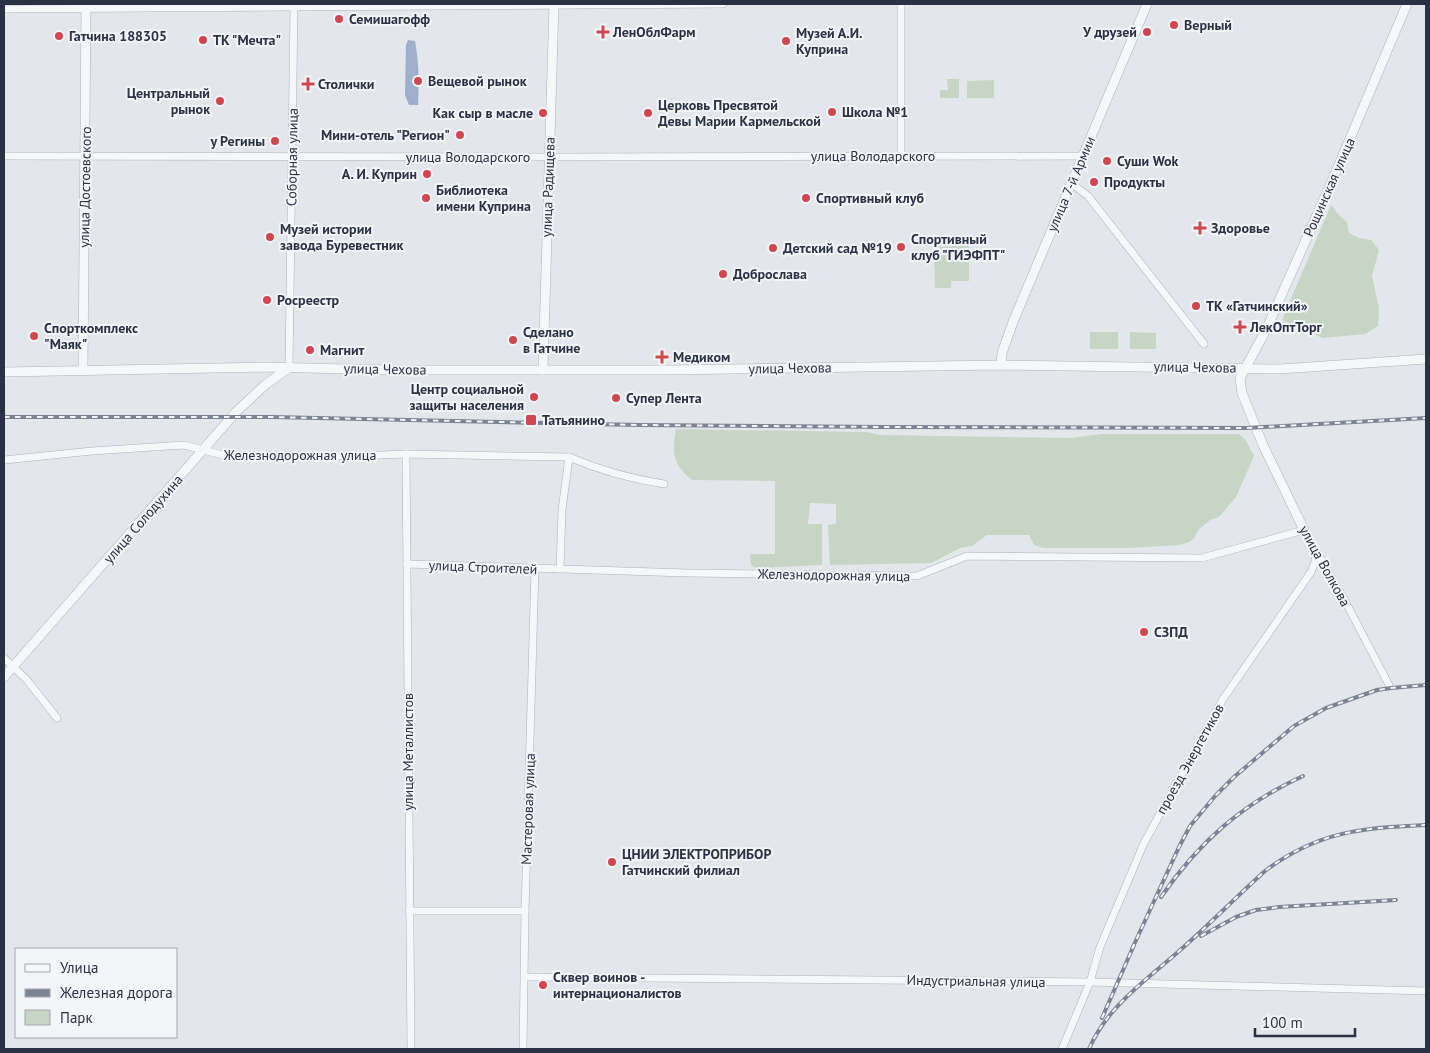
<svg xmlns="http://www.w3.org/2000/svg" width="1430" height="1053" viewBox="0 0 1430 1053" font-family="'PT Sans',sans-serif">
<rect width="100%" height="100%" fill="#e3e6eb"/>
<g fill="#c7d5c4">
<path d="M947 79H959V98H940V90H948Z"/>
<path d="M994 80V98H967V81Z"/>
<path d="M1331 205 1339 215 1347 222 1349 233 1359 238 1371 240 1379 250 1372 276 1379 308 1378 326 1365 334 1323 338 1282 320Z"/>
<path d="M969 246V281H951V288H935L934 247Z"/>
<rect x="1090" y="332" width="28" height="17"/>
<path d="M1130 332 1156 333V349H1130Z"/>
<path d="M676 429 867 432 880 435 1071 438 1102 434H1239L1245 439 1254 456 1236 497 1219 517 1210 520 1199 529 1194 538 1189 542 1179 545 1128 548H1043L1034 545 1029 535H987L972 546 960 548 931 563 830 565 828 525 836 524V504L810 503 808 524H822V565L757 568 751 565 750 554H775V481L692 480C672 464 672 453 676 429Z"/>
</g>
<path fill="#9eafcb" d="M408 40 415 41C419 63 419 82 418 105H409L405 95 406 45Z"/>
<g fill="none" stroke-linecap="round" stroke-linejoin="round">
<g stroke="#acb0b9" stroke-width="8">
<g id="minor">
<path d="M4 9 723 4"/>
<path d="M4 156 558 157 1083 156"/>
<path d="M901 156V4"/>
<path d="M1072 184 1088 196 1204 344"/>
<path d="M289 368 294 6"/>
<path d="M406 454 411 1049"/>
<path d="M4 460 92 451 184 445 223 455 356 456 406 454 569 457C599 470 632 479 664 484"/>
<path d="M407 564 687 573 917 576 967 556 1202 558 1304 530 1344 599 1389 685"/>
<path d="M560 569 562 510 569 457"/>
<path d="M4 658 26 679 57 718"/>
<path d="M409 911H525"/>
<path d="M525 977 1090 982 1426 991"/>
<path d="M523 1049 525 911 535 569"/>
<path d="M1062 1049 1090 982 1100 947 1144 843 1223 699 1311 572 1315 562 1316 552"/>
</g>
</g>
<g stroke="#acb0b9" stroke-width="10">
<g id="tertiary">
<path d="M1001 365 1002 353 1013 322 1147 4"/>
<path d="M543 370 554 4"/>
<path d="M83 371 86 4"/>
<path d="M4 372 264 367 389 370H670L1001 365 1280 369 1426 359"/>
<path d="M1304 530 1263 445 1242 393 1240 378 1266 330 1332 181 1407 4"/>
<path d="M4 677 236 412 266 384 289 368"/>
</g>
</g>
<use href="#minor" stroke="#f6f7f9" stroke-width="7"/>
<use href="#tertiary" stroke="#f6f7f9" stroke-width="9"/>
<g stroke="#7c8395" stroke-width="4">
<g id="rail">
<path d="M4 417H272L639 425 883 427 1246 428 1426 418"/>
<path d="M1161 897C1199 842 1242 804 1303 776"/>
<path d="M1201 936 1236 917 1256 910 1279 907 1396 900"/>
<path d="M1132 949 1179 847 1190 826 1216 795 1234 777 1294 726 1326 708 1377 690 1391 688 1426 685"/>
<path d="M1102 1018 1134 945"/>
<path d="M1089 1049C1107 1007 1145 981 1178 952 1208 926 1236 897 1265 871 1318 831 1362 828 1426 825"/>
</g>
</g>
<use href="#rail" stroke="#f3f5f8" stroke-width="2" stroke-dasharray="5.5" stroke-linecap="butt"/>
</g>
<g fill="#d0484e" stroke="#f3f5f8" stroke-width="2">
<circle cx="339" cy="19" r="5"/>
<circle cx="1174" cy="25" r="5"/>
<path d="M600.5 24.5h5v5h5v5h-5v5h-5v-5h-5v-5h5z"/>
<circle cx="1147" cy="32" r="5"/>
<circle cx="59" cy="36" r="5"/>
<circle cx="203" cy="40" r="5"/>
<circle cx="786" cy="41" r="5"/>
<circle cx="418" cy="81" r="5"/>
<path d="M305.5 76.5h5v5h5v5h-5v5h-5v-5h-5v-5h5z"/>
<circle cx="220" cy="101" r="5"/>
<circle cx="832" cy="112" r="5"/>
<circle cx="543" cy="113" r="5"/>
<circle cx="648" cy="113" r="5"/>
<circle cx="460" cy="135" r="5"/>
<circle cx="275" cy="141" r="5"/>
<circle cx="1107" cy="161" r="5"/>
<circle cx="427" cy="174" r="5"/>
<circle cx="1094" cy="182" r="5"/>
<circle cx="426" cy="198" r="5"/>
<circle cx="806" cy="198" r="5"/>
<path d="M1197.5 220.5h5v5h5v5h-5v5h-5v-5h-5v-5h5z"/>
<circle cx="270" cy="237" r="5"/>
<circle cx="901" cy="247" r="5"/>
<circle cx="773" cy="248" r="5"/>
<circle cx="723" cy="274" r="5"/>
<circle cx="267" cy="300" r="5"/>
<circle cx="1196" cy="306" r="5"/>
<path d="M1237.5 319.5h5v5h5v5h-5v5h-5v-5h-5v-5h5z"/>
<circle cx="34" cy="336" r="5"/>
<circle cx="513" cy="340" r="5"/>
<circle cx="310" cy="350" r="5"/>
<path d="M659.5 349.5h5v5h5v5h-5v5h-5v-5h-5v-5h5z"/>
<circle cx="534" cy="397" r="5"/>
<circle cx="616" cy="398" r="5"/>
<rect x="525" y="414" width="12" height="12" rx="2.5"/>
<circle cx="1144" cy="632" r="5"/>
<circle cx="612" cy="862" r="5"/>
<circle cx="543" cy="985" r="5"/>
</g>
<g text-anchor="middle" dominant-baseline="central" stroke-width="4" stroke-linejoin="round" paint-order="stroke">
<g font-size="14" font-weight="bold" fill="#2a3144" stroke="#f3f5f8" text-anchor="start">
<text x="349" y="19">Семишагофф</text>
<text x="1184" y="25">Верный</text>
<text x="613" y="32">ЛенОблФарм</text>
<text x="1137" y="32" text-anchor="end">У друзей</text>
<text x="796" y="33">Музей А.И.<tspan x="796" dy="16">Куприна</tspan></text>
<text x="69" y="36">Гатчина 188305</text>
<text x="213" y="40">ТК "Мечта"</text>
<text x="428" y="81">Вещевой рынок</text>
<text x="318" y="84">Столички</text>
<text x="210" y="93" text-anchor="end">Центральный<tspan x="210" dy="16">рынок</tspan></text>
<text x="658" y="105">Церковь Пресвятой<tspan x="658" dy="16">Девы Марии Кармельской</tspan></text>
<text x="842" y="112">Школа №1</text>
<text x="533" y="113" text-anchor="end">Как сыр в масле</text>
<text x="450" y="135" text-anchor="end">Мини-отель "Регион"</text>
<text x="265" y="141" text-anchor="end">у Регины</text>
<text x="1117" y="161">Суши Wok</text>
<text x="417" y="174" text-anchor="end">А. И. Куприн</text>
<text x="1104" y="182">Продукты</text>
<text x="436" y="190">Библиотека<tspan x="436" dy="16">имени Куприна</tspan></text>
<text x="816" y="198">Спортивный клуб</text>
<text x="1211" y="228">Здоровье</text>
<text x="280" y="229">Музей истории<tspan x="280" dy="16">завода Буревестник</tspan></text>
<text x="911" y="239">Спортивный<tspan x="911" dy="16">клуб "ГИЭФПТ"</tspan></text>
<text x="783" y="248">Детский сад №19</text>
<text x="733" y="274">Доброслава</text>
<text x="277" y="300">Росреестр</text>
<text x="1206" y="306">ТК «Гатчинский»</text>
<text x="1250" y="327">ЛекОптТорг</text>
<text x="44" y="328">Спорткомплекс<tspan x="44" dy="16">"Маяк"</tspan></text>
<text x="523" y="332">Сделано<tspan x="523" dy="16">в Гатчине</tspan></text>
<text x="320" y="350">Магнит</text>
<text x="673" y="357">Медиком</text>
<text x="524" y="389" text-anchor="end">Центр социальной<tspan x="524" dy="16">защиты населения</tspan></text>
<text x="626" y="398">Супер Лента</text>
<text x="542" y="420">Татьянино</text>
<text x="1154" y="632">СЗПД</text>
<text x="622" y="854">ЦНИИ ЭЛЕКТРОПРИБОР<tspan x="622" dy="16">Гатчинский филиал</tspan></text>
<text x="553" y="977">Сквер воинов -<tspan x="553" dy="16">интернационалистов</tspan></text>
</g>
<g font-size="14" fill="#2a3144" stroke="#f3f5f8">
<text x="873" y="156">улица Володарского</text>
<text transform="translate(292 157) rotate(-89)">Соборная улица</text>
<text x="468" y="157">улица Володарского</text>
<text transform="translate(1071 184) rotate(-67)">улица 7-й Армии</text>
<text transform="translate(85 187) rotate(-89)">улица Достоевского</text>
<text transform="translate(548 187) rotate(-88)">улица Радищева</text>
<text transform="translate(1329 187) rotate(-66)">Рощинская улица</text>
<text transform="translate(1195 367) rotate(1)">улица Чехова</text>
<text transform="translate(790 368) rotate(-1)">улица Чехова</text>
<text transform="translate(385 369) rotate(1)">улица Чехова</text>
<text x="300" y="455">Железнодорожная улица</text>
<text transform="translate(143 519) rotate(-49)">улица Солодухина</text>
<text transform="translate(1325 566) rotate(61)">улица Волкова</text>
<text transform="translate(483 567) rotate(2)">улица Строителей</text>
<text transform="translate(834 575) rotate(1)">Железнодорожная улица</text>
<text transform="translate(408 752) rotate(-90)">улица Металлистов</text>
<text transform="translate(1190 759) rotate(-61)">проезд Энергетиков</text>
<text transform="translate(528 809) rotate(-88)">Мастеровая улица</text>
<text transform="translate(976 981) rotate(1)">Индустриальная улица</text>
</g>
</g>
<rect width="1430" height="1053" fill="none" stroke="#2a3144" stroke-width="10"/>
<rect x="15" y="948" width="162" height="90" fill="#f3f5f8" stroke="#a3a7b0"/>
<rect x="25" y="964" width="25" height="8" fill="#f6f7f9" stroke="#a3a7b0"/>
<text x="60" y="973" font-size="15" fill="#2a3144">Улица</text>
<rect x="25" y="989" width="25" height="8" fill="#7c8395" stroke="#a3a7b0"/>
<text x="60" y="998" font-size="15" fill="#2a3144">Железная дорога</text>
<rect x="25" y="1010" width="25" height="15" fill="#c7d5c4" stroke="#a3a7b0"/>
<text x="60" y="1023" font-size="15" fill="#2a3144">Парк</text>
<path d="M1255 1028v8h100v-8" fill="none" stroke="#2a3144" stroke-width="2.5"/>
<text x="1262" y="1028" font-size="15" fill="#2a3144" stroke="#f3f5f8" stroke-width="4" paint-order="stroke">100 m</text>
</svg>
